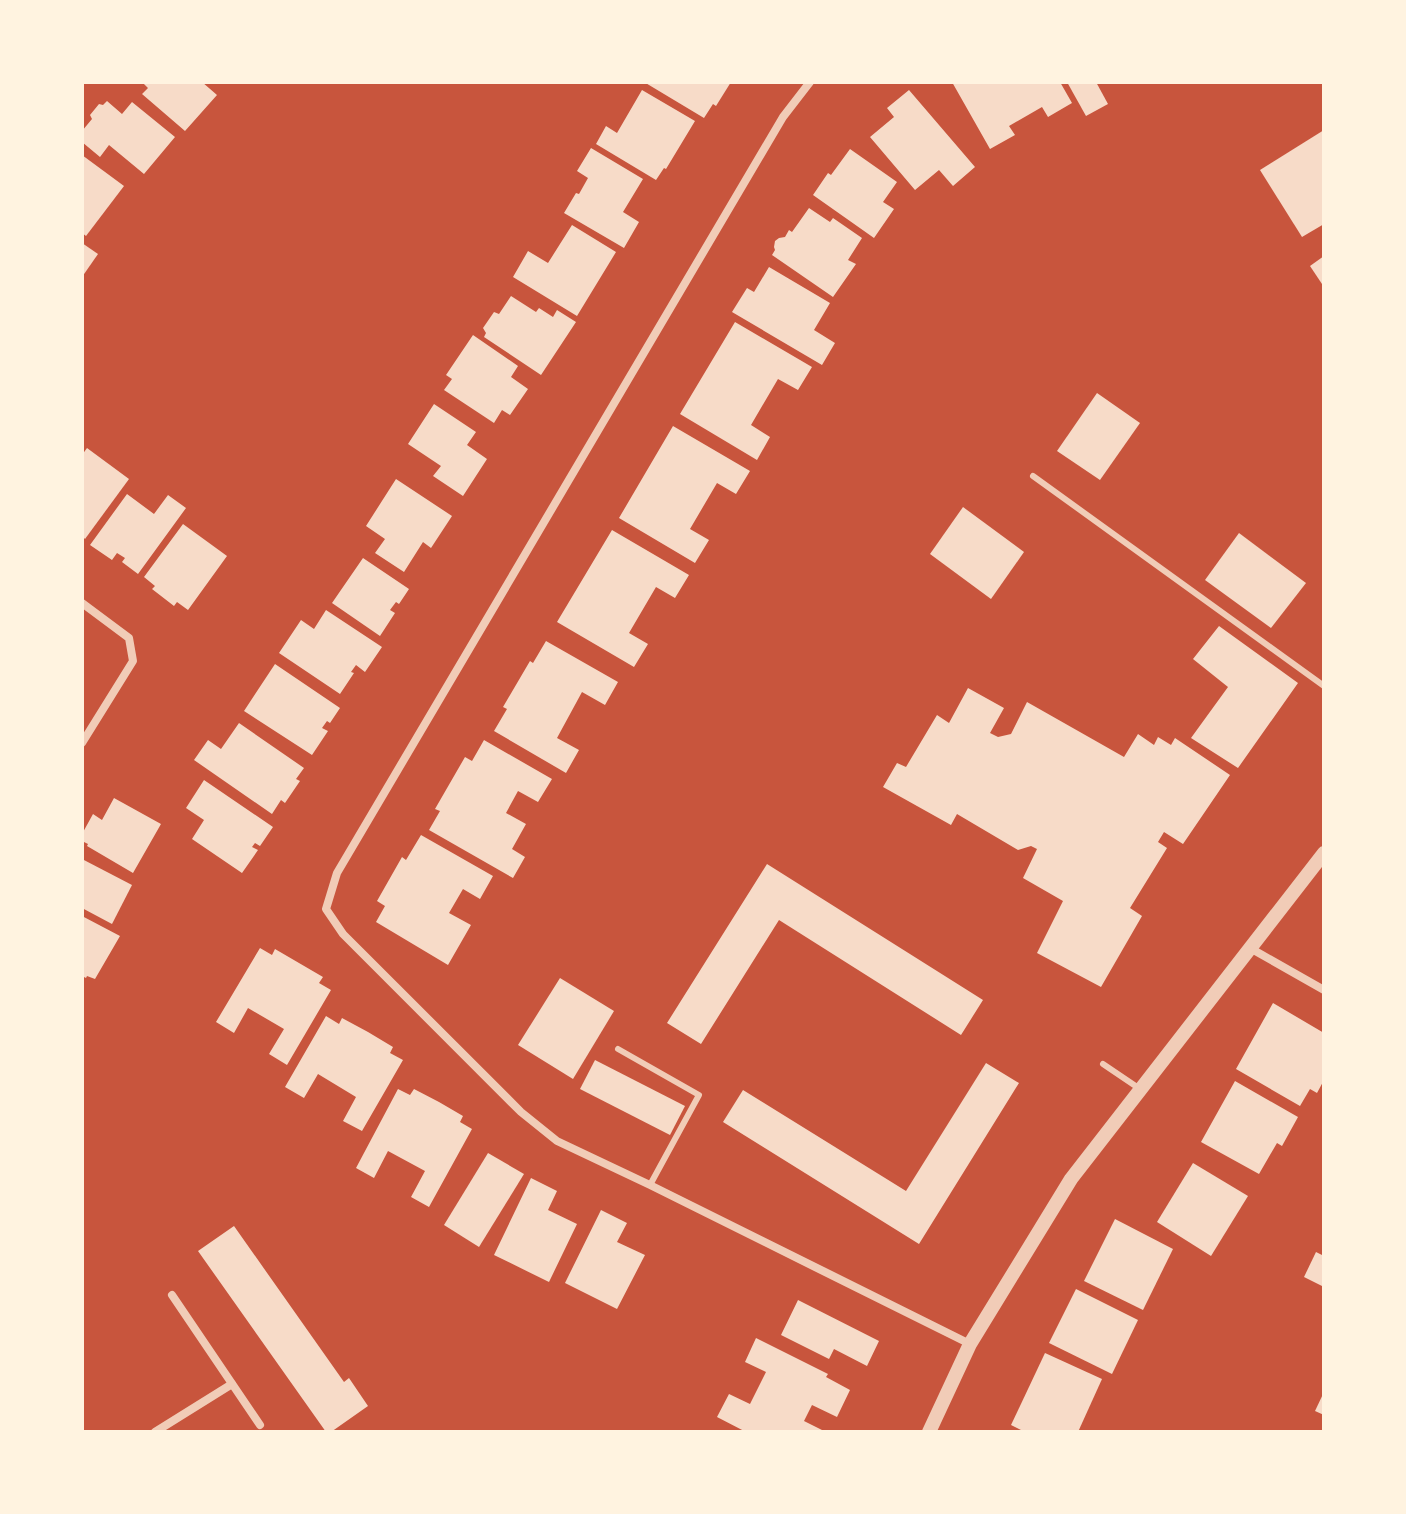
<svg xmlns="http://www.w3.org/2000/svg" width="1406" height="1514" viewBox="0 0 1406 1514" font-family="'PT Sans',sans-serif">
<rect width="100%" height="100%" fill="#c8553d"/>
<g fill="#f7dbc8">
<path d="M142 82H202L217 95 185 131 142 94 148 88Z"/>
<path d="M644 82H731L716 106 713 104 704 118Z"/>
<path d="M952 82H1060L1072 103 1048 117 1042 107 1009 126 1015 135 990 149Z"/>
<path d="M1067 82H1096L1108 104 1086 116Z"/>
<path d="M642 90 695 121 666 169 664 168 656 180 596 144 606 126 617 133Z"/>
<path d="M909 90 975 167 953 186 939 170 915 190 870 137 894 117 887 108Z"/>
<path d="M107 101 122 114 132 102 175 137 144 174 109 145 100 157 82 142V131L92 119 90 115 99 104 103 105Z"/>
<path d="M1324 130V224L1302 237 1260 170Z"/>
<path d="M591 148 643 179 623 212 639 222 624 248 564 213 576 193 579 194 588 178 577 171Z"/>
<path d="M850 149 897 182 883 202 894 209 874 238 813 195 828 173 831 175Z"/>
<path d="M82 155 124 186 86 236 82 233Z"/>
<path d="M809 208 830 222 833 218 862 238 848 260 856 264 833 297 772 255 775 250 774 247 775 241 779 238 785 237 789 230 792 232Z"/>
<path d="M572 225 616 252 577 316 513 277 528 251 548 263Z"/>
<path d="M82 243 98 254 82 277Z"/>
<path d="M1324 256V287L1310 266Z"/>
<path d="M769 267 830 303 814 330 835 343 822 365 732 312 747 288 754 292Z"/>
<path d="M511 296 536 312 539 308 553 317 557 310 576 322 541 375 484 337 486 333 483 328 494 312 499 314Z"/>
<path d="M735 322 812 367 798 390 778 379 751 425 770 437 757 460 680 414Z"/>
<path d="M473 335 518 366 511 377 528 389 510 415 502 410 494 423 444 390 452 379 446 375Z"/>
<path d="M1097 393 1140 423 1100 480 1057 451Z"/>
<path d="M434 404 476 432 467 445 487 459 463 496 433 476 441 466 408 444Z"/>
<path d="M673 426 750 471 736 494 717 483 690 529 709 540 695 563 619 518Z"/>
<path d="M87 448 129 479 85 539 82 536V455Z"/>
<path d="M396 479 452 516 431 548 423 542 404 572 375 553 385 539 366 526Z"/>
<path d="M127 494 154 514 168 495 186 508 138 574 122 562 125 558 117 553 112 560 90 545Z"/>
<path d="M963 507 1024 552 991 599 930 554Z"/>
<path d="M183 524 227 556 188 610 177 602 174 606 152 589 155 586 144 577Z"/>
<path d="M612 530 689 575 675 598 656 587 629 633 648 644 634 667 557 622Z"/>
<path d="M1239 533 1306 583 1271 628 1205 580Z"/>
<path d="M363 558 409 589 399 604 396 602 390 610 395 613 380 636 332 603Z"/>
<path d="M326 610 382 647 365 672 356 665 351 672 354 673 340 694 279 653 301 620 314 629Z"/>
<path d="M1219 626 1298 683 1238 768 1191 738 1228 687 1193 659Z"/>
<path d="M546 641 618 682 605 705 582 692 557 738 579 750 566 773 494 731 507 709 503 707 530 661 533 663Z"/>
<path d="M275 664 340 708 330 723 327 721 322 728 328 731 312 755 244 711Z"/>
<path d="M968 688 1004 708 990 733 998 737 1011 734 1027 702 1124 757 1138 734 1154 745 1158 737 1171 745 1175 738 1230 775 1183 844 1164 832 1158 842 1167 848 1130 908 1142 916 1101 987 1037 953 1063 901 1023 878 1037 849 1031 846 1018 850 957 814 951 825 883 787 897 763 906 767 937 715 949 723Z"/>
<path d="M239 723 304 768 296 779 300 781 285 803 281 800 272 814 194 760 208 740 221 749Z"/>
<path d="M484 740 552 779 538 802 518 791 506 813 526 824 512 849 525 857 513 878 429 830 440 811 435 809 465 757 472 761Z"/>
<path d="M204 780 273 827 260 846 255 843 252 847 258 850 242 873 192 839 204 820 186 808Z"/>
<path d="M114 798 161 824 133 873 87 846 88 844 82 841V834L93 814 102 820Z"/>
<path d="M421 835 493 876 480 899 463 889 449 913 471 925 448 965 376 922 385 906 377 901 402 857 406 860Z"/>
<path d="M82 859 132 885 112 924 82 908Z"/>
<path d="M767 864 983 1000 961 1035 779 920 701 1044 667 1023Z"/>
<path d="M82 916 120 936 95 979 87 976 86 978 82 976Z"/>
<path d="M260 948 272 955 275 949 323 977 319 983 331 990 287 1065 269 1054 284 1029 248 1008 234 1033 216 1022Z"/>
<path d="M560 978 614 1011 573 1079 518 1045Z"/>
<path d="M1273 1003 1324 1033V1080L1317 1093 1310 1089 1300 1106 1236 1069Z"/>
<path d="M326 1016 339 1024 342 1018 368 1032 393 1047 390 1053 403 1060 362 1131 343 1121 356 1097 318 1074 304 1098 285 1087Z"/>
<path d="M595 1060 685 1106 670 1135 580 1089Z"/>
<path d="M986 1063 1019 1083 919 1244 723 1122 743 1090 906 1191Z"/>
<path d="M1235 1081 1298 1117 1282 1146 1277 1143 1259 1174 1201 1142Z"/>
<path d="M398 1089 410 1095 414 1089 439 1102 463 1116 460 1122 472 1129 429 1207 411 1197 425 1171 388 1151 374 1178 356 1168Z"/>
<path d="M488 1153 524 1174 479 1247 444 1225Z"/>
<path d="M1193 1163 1248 1196 1211 1256 1157 1222Z"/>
<path d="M531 1178 557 1191 548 1210 577 1224 549 1282 494 1255Z"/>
<path d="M601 1210 627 1223 617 1242 645 1255 617 1309 565 1283Z"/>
<path d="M1115 1219 1173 1249 1143 1310 1084 1281Z"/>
<path d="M234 1226 344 1382 349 1378 368 1406 331 1432H326L198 1251Z"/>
<path d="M1316 1252 1324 1256V1287L1304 1277Z"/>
<path d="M1076 1289 1138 1320 1112 1374 1049 1343Z"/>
<path d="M798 1300 879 1341 867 1366 834 1349 829 1359 781 1335Z"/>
<path d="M756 1338 828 1374 826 1377 850 1390 837 1417 812 1405 804 1421 826 1432H746L717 1417 729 1394 750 1404 766 1372 745 1362Z"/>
<path d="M1045 1353 1102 1379 1078 1432H1025L1011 1425Z"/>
<path d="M1324 1392V1415L1315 1411Z"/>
</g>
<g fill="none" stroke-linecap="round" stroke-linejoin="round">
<g stroke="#f1ccb7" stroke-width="6">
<path d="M1033 476 1324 686"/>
<path d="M618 1049 699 1095 650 1185"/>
<path d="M1103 1064 1140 1089"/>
</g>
<g stroke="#f1ccb7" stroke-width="8">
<path d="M810 82 783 117 337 873 326 909 343 934 521 1112 557 1141 650 1185 970 1344"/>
<path d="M82 603 129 638 133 661 82 743"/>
<path d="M1250 948 1324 990"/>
<path d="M172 1295 260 1425"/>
<path d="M155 1432 232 1384"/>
</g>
<path stroke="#f1ccb7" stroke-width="14" d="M929 1432 970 1344 1071 1179 1324 853"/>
</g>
<rect width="1406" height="1514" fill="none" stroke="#fff3e0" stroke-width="168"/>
</svg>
